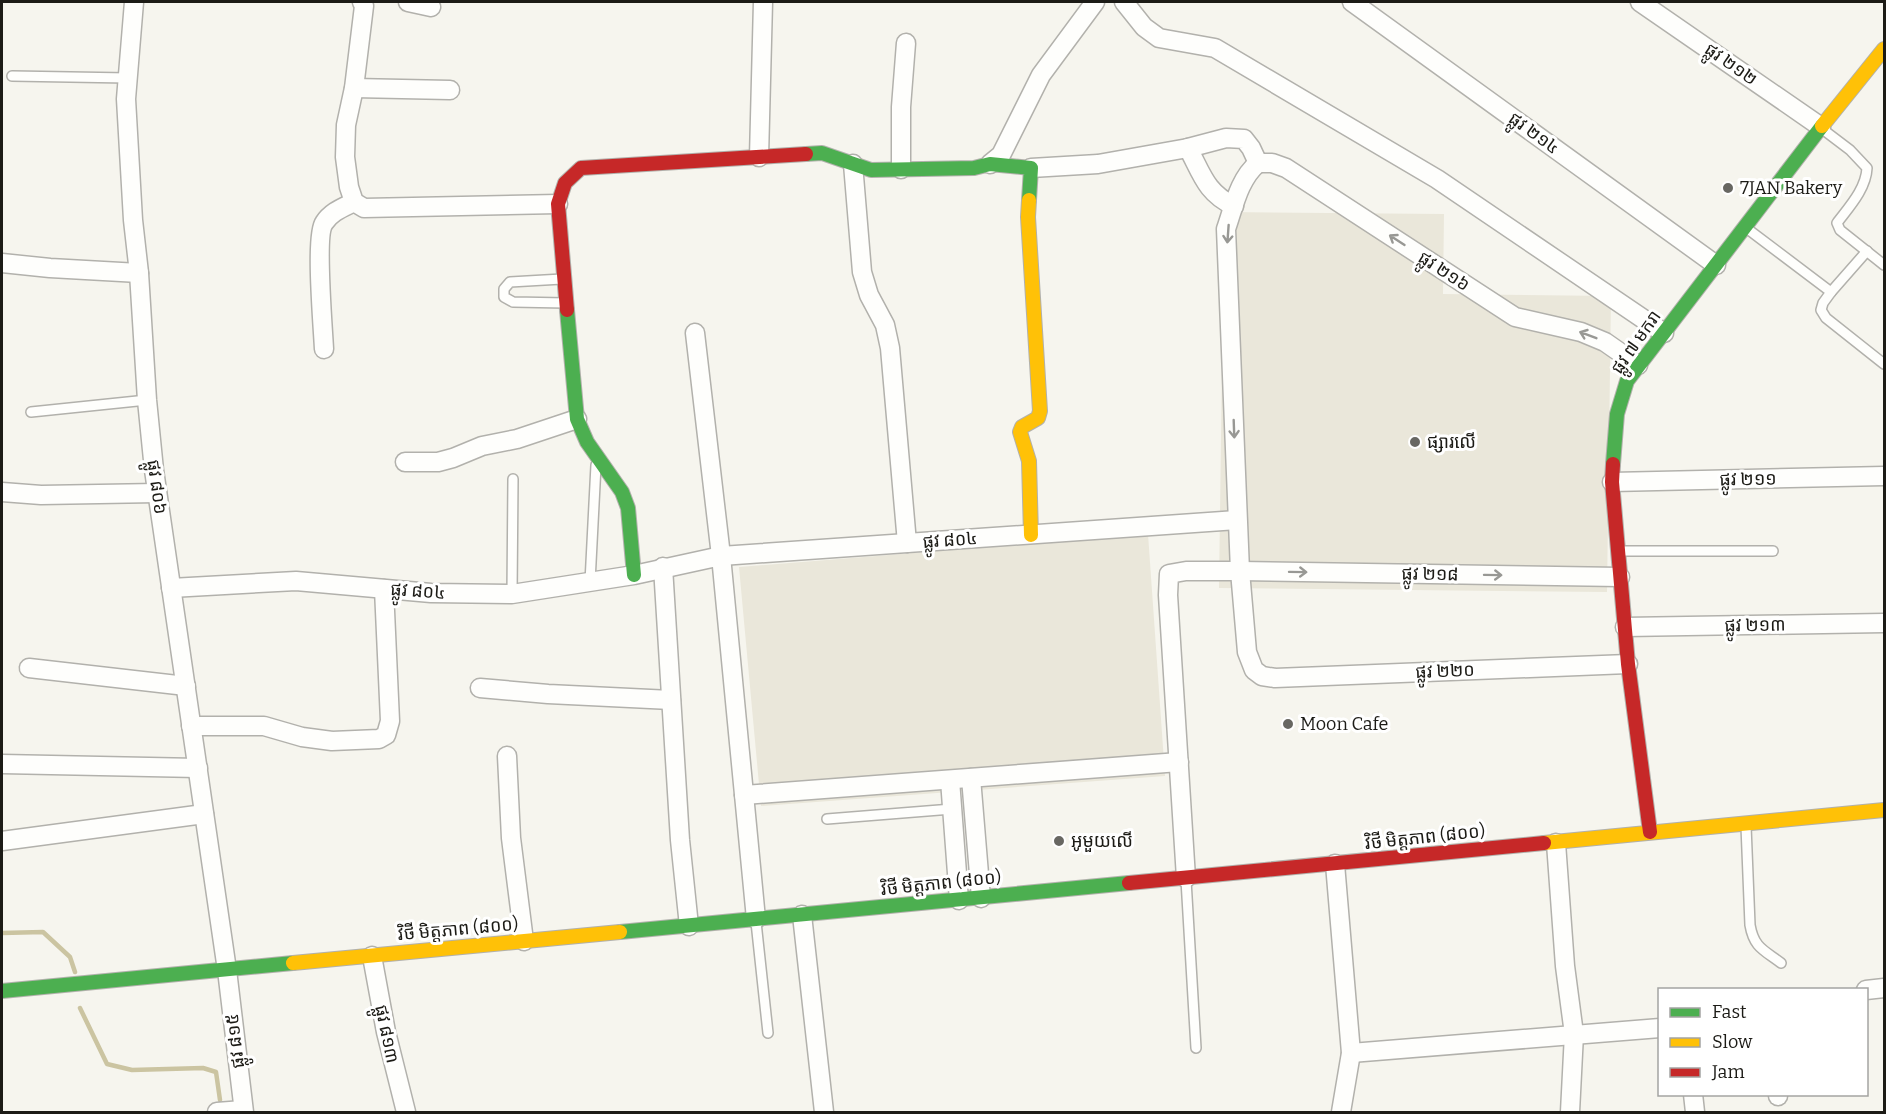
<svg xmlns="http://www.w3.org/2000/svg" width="1886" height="1114" viewBox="0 0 1886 1114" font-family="Bitter,'Noto Sans Khmer',serif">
<rect width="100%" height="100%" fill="#f6f5ee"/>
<g fill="#eae7da">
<path d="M1224 212 1444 214 1443 294 1611 296 1607 592 1219 588Z"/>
<path d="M1148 534 1165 776 761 806 739 567Z"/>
</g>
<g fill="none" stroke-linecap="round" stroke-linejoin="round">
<g stroke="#cbc4a1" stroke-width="4.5">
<path d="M2 933 43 932 70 957 75 972"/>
<path d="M80 1008 107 1064 132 1070 203 1068 216 1072 220 1100"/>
</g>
<g stroke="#b2b1ac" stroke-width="12">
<g id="lane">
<path d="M12 76 128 78"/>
<path d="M1821 128 1850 150 1867 168C1866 189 1849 207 1837 223L1840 230 1884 265"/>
<path d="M1745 227 1831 292 1823 303 1821 310 1826 318 1884 364"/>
<path d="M562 279 510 282 504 289V297L513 302 566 303"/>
<path d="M1831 292 1867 251"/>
<path d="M31 412 147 400"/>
<path d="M1620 551H1773"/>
<path d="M590 582 596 465"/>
<path d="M512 594 513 479"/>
<path d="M827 819 952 809"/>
<path d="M1746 826 1750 925C1754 948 1764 950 1781 963"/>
<path d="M1186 880 1196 1048"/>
<path d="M756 922 768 1033"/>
</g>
</g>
<g stroke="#b2b1ac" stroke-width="21">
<g id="street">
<path d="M134 2 126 99 133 220 139 273 147 400 154 470 227 970 244 1112"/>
<path d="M362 2 364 6 354 88 346 125 345 157 349 187 354 202 364 208 558 204"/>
<path d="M408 2 431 7"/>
<path d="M1124 2 1144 27 1159 38 1215 48 1437 179 1664 333"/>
<path d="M1352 2 1716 265"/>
<path d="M1640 2 1821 127"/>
<path d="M354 88 450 90"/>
<path d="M1188 148C1202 174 1206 193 1234 206"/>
<path d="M759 157 763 2"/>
<path d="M1258 163C1239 179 1234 206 1226 229L1240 571 1247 652 1254 670 1262 676 1275 678 1628 664"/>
<path d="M1258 163H1272L1286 168 1515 317 1581 332 1605 342 1638 365"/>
<path d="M853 164 862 272 869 295 885 325 890 348 907 543"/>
<path d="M990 164 1001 155 1041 75 1095 2"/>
<path d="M1031 168 1098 164 1188 148 1226 138 1244 139 1251 148 1258 163"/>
<path d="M901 169V107L906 43"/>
<path d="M2 263 50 268 139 273"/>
<path d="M695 333 721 556 756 919"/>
<path d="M324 349C323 328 315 236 324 223 331 212 342 208 354 202"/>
<path d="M405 462H438L453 458 482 446 517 439 577 419"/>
<path d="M1612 482 1884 476"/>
<path d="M2 492 41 495 157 493"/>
<path d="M663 567 680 840 689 926"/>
<path d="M171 588 296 581 431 593 512 594 634 575 721 556 1237 520"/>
<path d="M1625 627 1884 623"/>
<path d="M29 668 186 686"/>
<path d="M480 688 548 694 671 700"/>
<path d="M191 726H264L302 737 332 741 379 739 386 735 390 721 384 589"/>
<path d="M507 756 511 838 524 941"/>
<path d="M2 764 198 768"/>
<path d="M971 778 981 898"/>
<path d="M950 780 959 900"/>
<path d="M744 795 1179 762"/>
<path d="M2 841 204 814"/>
<path d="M1556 843 1565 966 1574 1034 1570 1112"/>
<path d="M1335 864 1351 1053 1341 1112"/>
<path d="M1186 878 1168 595 1169 574 1186 571H1240L1620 577"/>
<path d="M802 915 824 1112"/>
<path d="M372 956 386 1032 406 1112"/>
<path d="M1866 990 1884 988"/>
<path d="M1351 1053 1660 1028"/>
<path d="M1693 1094 1695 1112"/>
<path d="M1778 1094V1096"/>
<path d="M217 1112 243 1110"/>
</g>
</g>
<g stroke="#b2b1ac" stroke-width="16">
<g id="fast">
<path d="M806 154 822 153 871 170 974 168 990 164 1031 168 1029 200"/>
<path d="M567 310 577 419 587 442 622 492 628 508 634 575"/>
<path d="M1613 464 1617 414 1627 381 1822 126"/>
<path d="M620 932 1129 883"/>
<path d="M2 991 293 963"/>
</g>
</g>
<g stroke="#b2b1ac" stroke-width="16">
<g id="slow">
<path d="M1822 126 1884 49"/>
<path d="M1029 200 1028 217 1040 411 1038 418 1022 427 1020 432 1029 461 1031 535"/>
<path d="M1544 843 1884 810"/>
<path d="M293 963 620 932"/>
</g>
</g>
<g stroke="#b2b1ac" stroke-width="16">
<g id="jam">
<path d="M567 310 558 204 565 183 581 168 806 154"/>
<path d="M1613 464 1612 482 1628 664 1650 832"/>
<path d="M1129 883 1544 843"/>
</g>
</g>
<use href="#lane" stroke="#fefefc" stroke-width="9"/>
<use href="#street" stroke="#fefefc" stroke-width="18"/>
<use href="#fast" stroke="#4caf50" stroke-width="14"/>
<use href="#slow" stroke="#ffc107" stroke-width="14"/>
<use href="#jam" stroke="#c62828" stroke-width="14"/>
</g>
<defs><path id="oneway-shaft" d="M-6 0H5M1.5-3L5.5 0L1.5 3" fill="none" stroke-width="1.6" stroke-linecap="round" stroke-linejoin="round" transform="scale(1.5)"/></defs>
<g stroke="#989894">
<use href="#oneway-shaft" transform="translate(1228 234) rotate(94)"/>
<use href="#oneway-shaft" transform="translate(1397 240) rotate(-147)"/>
<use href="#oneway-shaft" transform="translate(1588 335) rotate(-159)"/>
<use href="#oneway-shaft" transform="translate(1234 429) rotate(88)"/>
<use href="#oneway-shaft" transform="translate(1298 572) rotate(1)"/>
<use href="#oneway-shaft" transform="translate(1493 575) rotate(1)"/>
</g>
<g fill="#686762" stroke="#fff" stroke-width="2">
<circle cx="1728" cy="188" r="6"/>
<circle cx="1415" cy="442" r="6"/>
<circle cx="1288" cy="724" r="6"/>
<circle cx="1059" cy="841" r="6"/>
</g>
<g text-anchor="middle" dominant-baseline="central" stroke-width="6" stroke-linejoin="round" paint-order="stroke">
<g font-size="18" fill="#1c1b16" stroke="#fff">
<text transform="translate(1731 64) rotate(35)">ផ្លូវ ២១២</text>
<text transform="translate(1534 133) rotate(36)">ផ្លូវ ២១៤</text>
<text transform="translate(1444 271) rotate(33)">ផ្លូវ ២១៦</text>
<text transform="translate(1636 342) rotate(-55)">ផ្លូវ ៧ មករា</text>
<text transform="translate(1748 479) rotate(-1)">ផ្លូវ ២១១</text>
<text transform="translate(157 487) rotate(82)">ផ្លូវ ៨០៦</text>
<text transform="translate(950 540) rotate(-4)">ផ្លូវ ៨០៤</text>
<text transform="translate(1430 574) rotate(1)">ផ្លូវ ២១៨</text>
<text transform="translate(418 591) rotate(4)">ផ្លូវ ៨០៤</text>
<text transform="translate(1755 625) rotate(-1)">ផ្លូវ ២១៣</text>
<text transform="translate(1445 671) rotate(-2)">ផ្លូវ ២២០</text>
<text transform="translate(1425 837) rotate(-6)">វិថី មិត្តភាព (៨០០)</text>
<text transform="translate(941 883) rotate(-6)">វិថី មិត្តភាព (៨០០)</text>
<text transform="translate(458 929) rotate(-5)">វិថី មិត្តភាព (៨០០)</text>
<text transform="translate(387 1034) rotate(78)">ផ្លូវ ៨១៣</text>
<text transform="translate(235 1041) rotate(-97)">ផ្លូវ ៨១៥</text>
</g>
<g font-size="18" fill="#1c1b16" stroke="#fff" text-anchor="start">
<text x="1740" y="188">7JAN Bakery</text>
<text x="1427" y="442">ផ្សារលើ</text>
<text x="1300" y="724">Moon Cafe</text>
<text x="1071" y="841">អូមួយលេី</text>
</g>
</g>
<rect width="1886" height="1114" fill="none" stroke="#1c1b16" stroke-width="6"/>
<rect x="1658" y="988" width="210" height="108" fill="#ffffff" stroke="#a4a4a2" stroke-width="1.5"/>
<rect x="1670" y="1008" width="30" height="9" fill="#4caf50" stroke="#a4a4a2" stroke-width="1.5"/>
<text x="1712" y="1018" font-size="18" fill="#1c1b16">Fast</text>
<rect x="1670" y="1038" width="30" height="9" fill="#ffc107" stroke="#a4a4a2" stroke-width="1.5"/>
<text x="1712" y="1048" font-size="18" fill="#1c1b16">Slow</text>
<rect x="1670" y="1068" width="30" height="9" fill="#c62828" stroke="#a4a4a2" stroke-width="1.5"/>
<text x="1712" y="1078" font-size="18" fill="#1c1b16">Jam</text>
</svg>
